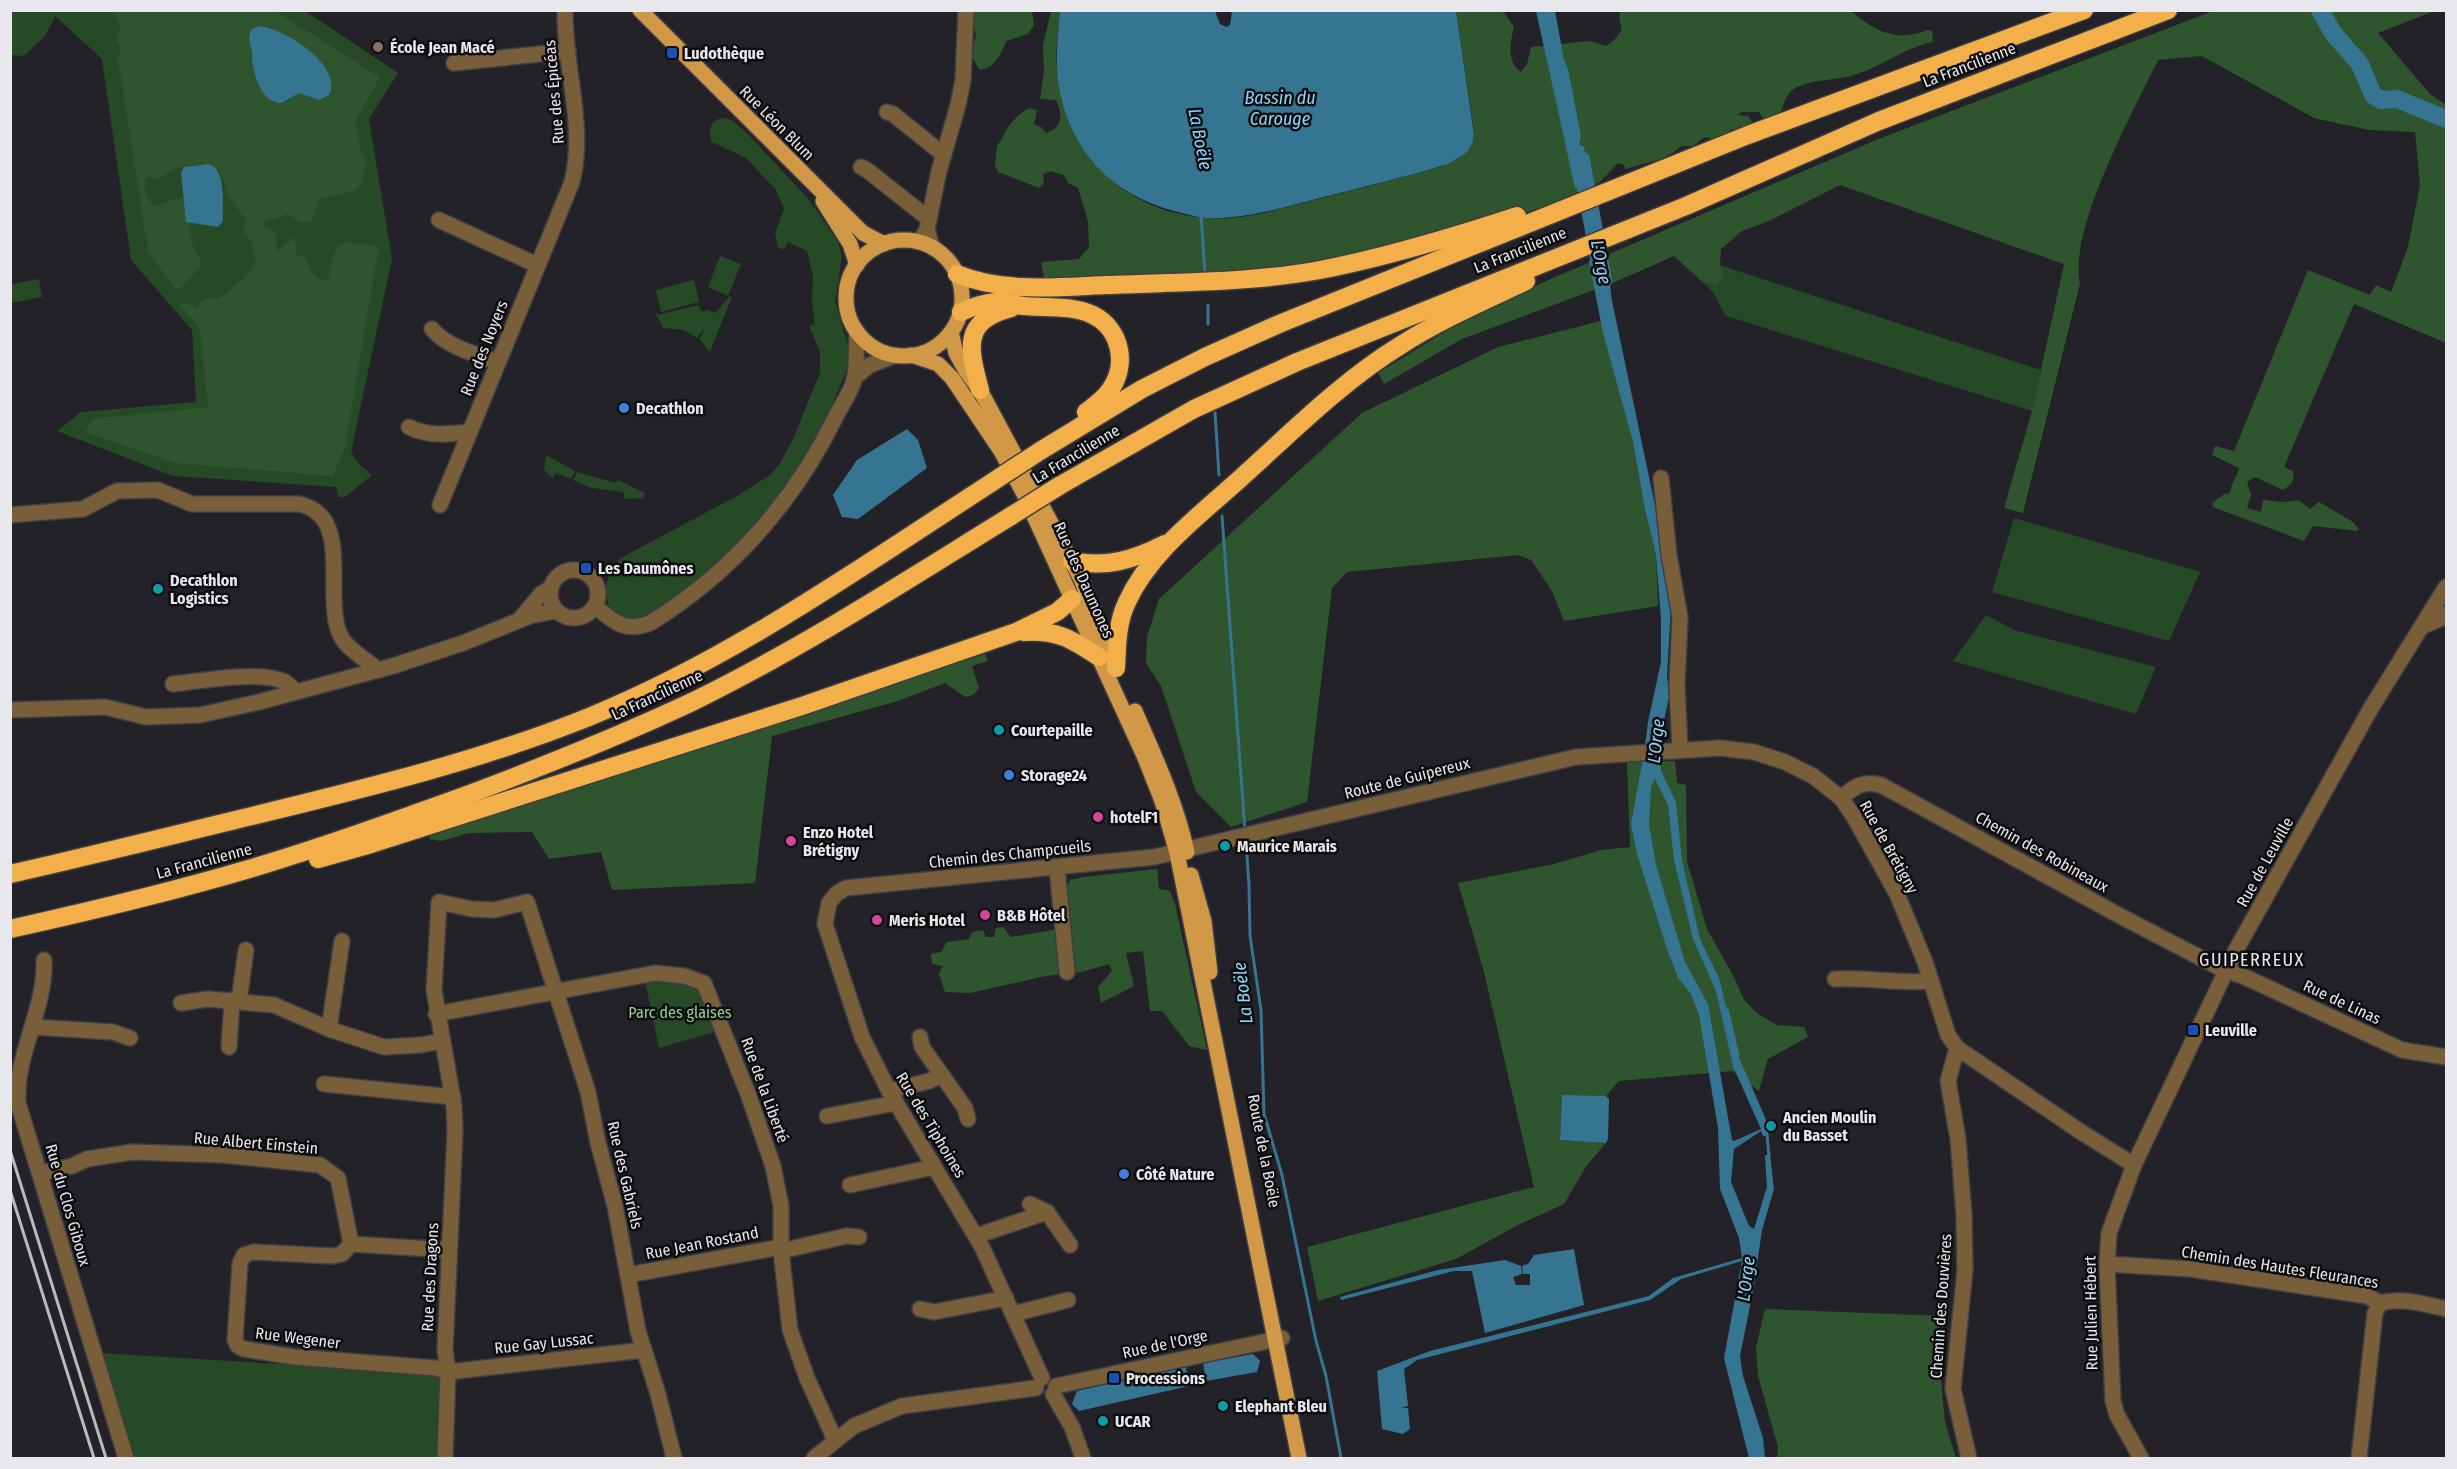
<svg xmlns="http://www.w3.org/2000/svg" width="2457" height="1469" viewBox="0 0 2457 1469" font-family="'Fira Sans Condensed',sans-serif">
<rect width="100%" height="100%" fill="#242229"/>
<g fill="#264926">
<path d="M10 11H305L398 73 369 119 392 259 351 452 360 465 372 475 345 497H339L336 487 173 476 57 431 81 412 196 402 192 330 131 260 102 59 55 16 46 35 24 56 11 55Z"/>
<path d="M725 118 733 121 749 135 810 201 838 242 842 257 835 302 850 353 846 372 825 421 826 422 783 495 720 565 641 623 615 617C602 598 603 574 621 558L737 496 770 475 779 465 793 439 820 373V352L809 326 815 324 812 303 813 276 807 251 788 242 784 250 778 247 775 234 784 208 776 190 746 158 712 142C707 130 711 118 725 118Z"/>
<path d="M720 256 741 264 728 296 708 287Z"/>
<path d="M1720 265 2041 370 2032 411 1726 316 1712 291 1701 281 1716 284 1724 276Z"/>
<path d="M39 279 42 297 11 303V284Z"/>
<path d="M694 280 699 302 661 312 656 290Z"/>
<path d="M730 296 732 297 710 352 699 339 704 331H702L697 338 684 330 663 328 654 310 658 315 698 305 702 312 707 310 715 313Z"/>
<path d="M546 455 575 471 571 479 556 473 552 478 544 470Z"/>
<path d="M577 472 616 483 618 480 645 493 644 498 625 499 623 492 592 488 573 480Z"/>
<path d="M2014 518 2200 572 2169 641 1992 592Z"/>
<path d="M1986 615 2014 630 2156 667 2136 714 1953 661Z"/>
<path d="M657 979 685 984 701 990 718 1031 659 1048 645 981Z"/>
<path d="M99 1353 442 1374 440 1458H133Z"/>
</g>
<g fill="#2e552d" fill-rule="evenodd">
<path d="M113 11H275L380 77 356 121 361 151 367 157C360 202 357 188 321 198 316 206 316 215 310 223L300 222 288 214 265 222V228L273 230 277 235V251L294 237 297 250 296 256 304 257 312 273 320 280 328 279C337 235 337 240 379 247L345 447 333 476 175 463 85 432 93 419 208 407 199 326 179 306 183 302 196 308 204 299 220 298 245 277 256 260 251 241 243 232 247 219C237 213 237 203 227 195L226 184 218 169C193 165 180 161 160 179L146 177C143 187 146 200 155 206L183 196 186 221 190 222 192 243 200 260V267L181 288H174L148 251 118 60 121 48 117 41 121 28ZM249 34 319 100 299 93 277 103 273 102 253 70Z"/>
<path d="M969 11H1032L1034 25 1028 34 1006 41C1002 53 993 71 979 69L971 55 976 35Z"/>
<path d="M1051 11H1060C1059 29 1055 51 1057 70 1067 153 1122 212 1208 218 1242 221 1278 209 1311 201 1355 190 1399 178 1443 166 1460 158 1473 151 1474 130L1456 11H1503L1514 27C1510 43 1506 61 1521 72L1527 64 1531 47 1590 41 1606 46 1614 40 1622 30 1619 18 1620 11H1851C1875 31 1896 43 1927 30L1932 31 1933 42C1903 48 1877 70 1847 77 1830 80 1813 80 1797 87 1777 97 1790 120 1763 118L1759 112H1741L1738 115 1748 116 1752 121 1751 126 1740 130 1731 129 1719 141C1704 137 1706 134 1694 146H1681C1666 161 1644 163 1625 169L1624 165 1618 163 1600 182 1556 202 1473 231 1419 245 1405 240 1398 250 1291 267 1203 272 1171 277 1045 282 1041 262 1079 259 1089 247 1088 221 1078 188 1068 183 1064 175 1051 171 1043 174 1044 183 1039 188 998 172 995 166 997 146C1002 140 1003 135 1007 129 1012 120 1021 113 1029 108L1037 110 1034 124 1041 127 1046 133C1063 129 1063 112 1056 100L1040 99 1044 72 1043 45Z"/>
<path d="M2213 11H2434L2378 33 2430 94 2446 105V343L2354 304 2284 467 2293 471C2295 481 2291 485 2283 490L2255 477 2247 482 2251 495 2247 508 2261 512 2263 500 2283 502 2299 500 2310 509 2319 502 2353 522 2359 529 2357 531 2313 526 2304 541 2213 507 2212 503 2224 494 2230 493C2231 483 2237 478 2239 468L2212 455 2215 446 2234 451 2308 270 2370 295 2376 285 2391 292 2408 247 2420 185 2415 132 2369 130 2314 118 2202 56 2158 60C2134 110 2068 230 2080 283L2023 513 2004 508 2032 411 2064 264 1840 185 1769 221 1742 231 1721 249 1720 265 1724 276 1716 285 1701 281 1674 256 1613 283 1462 339 1384 384 1378 373 1446 331 1546 281 1881 138Z"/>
<path d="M1601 321 1633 442 1645 510 1656 555 1658 606 1564 621 1552 591 1531 560 1518 555 1347 572 1332 588 1307 802 1231 827 1196 792 1161 686 1146 663 1147 637 1159 599 1362 413 1498 347Z"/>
<path d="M985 654 988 661 972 666 979 688 973 695 965 697 945 683 898 701 772 736 755 883 612 890 601 852 549 859 532 832 469 833 441 841 429 839 430 832Z"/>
<path d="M1675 761 1677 783 1686 785 1687 861 1707 929 1734 977 1744 1000 1758 1014 1777 1025 1804 1027 1808 1037 1768 1059 1759 1091 1732 1071 1619 1081 1606 1096H1562L1560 1140 1606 1143 1587 1165 1564 1204 1518 1225 1456 1259 1318 1301 1307 1247 1534 1187 1484 972 1458 883 1554 864 1601 850 1630 847 1627 762Z"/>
<path d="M1157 869 1159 889 1170 891 1175 904 1207 1050 1189 1046 1162 1011H1150L1143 951 1126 953 1134 986 1101 1003 1098 987 1112 971 1109 964 1082 972 1046 976 970 993 945 992 939 974 943 966 932 964 931 954 941 952 947 942 969 939 972 932 983 930 986 937H994L996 928 1003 927 1011 937 1058 929 1065 888 1070 880 1083 877Z"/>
<path d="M1765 1309 1945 1316 1939 1360 1945 1422 1956 1458H1777L1778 1447 1758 1376 1756 1348Z"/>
</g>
<g fill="#357591" fill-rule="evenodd">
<path d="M1060 11H1215L1220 24 1226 27 1230 25 1232 11H1456L1474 134 1472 144 1466 153 1448 164C1406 177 1363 187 1320 198 1284 207 1247 219 1209 218 1201 218 1194 216 1186 214 1120 200 1074 160 1060 92 1054 66 1058 37 1060 11Z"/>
<path d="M1536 11H1555L1564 60 1568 69 1581 136 1579 144 1584 147 1589 183 1575 188Z"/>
<path d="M259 26C283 28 344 65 329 95L319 100 299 93 281 103C261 103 252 72 252 56 252 45 246 39 252 29Z"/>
<path d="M209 164C227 170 222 205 223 221L218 227 186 222 181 173 184 167Z"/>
<path d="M1606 254 1612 301 1660 529 1671 604 1667 677 1669 697 1659 745 1645 746 1648 722 1661 662V619L1656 555 1645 510 1633 442 1603 333 1589 261Z"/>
<path d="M907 429 918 440 927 468 858 519 842 517 833 495 857 460Z"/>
<path d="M1660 757 1661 771 1676 802 1682 860 1700 939 1719 978 1738 1055 1767 1122 1768 1136H1763L1761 1131 1734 1149 1731 1182 1749 1226 1754 1229 1767 1187 1765 1155H1770L1774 1189 1762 1230 1753 1291 1740 1356 1743 1376 1763 1438 1765 1458H1749L1724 1358 1742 1261 1681 1279 1650 1300 1417 1360 1404 1369 1408 1406 1401 1408H1408L1410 1429 1403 1434 1382 1429 1377 1371 1430 1351 1649 1296 1673 1278 1742 1258 1739 1238 1720 1189 1718 1128 1699 1015 1691 994 1678 978 1667 949 1637 854 1631 824 1643 758ZM1655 779 1668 805 1674 860 1693 939 1716 991 1733 1066 1761 1129 1734 1141 1732 1140 1708 1004 1685 962 1656 865 1649 824 1651 787Z"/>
<path d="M1562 1095 1606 1096 1609 1099 1608 1139 1606 1143 1560 1140Z"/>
<path d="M1574 1249 1584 1305 1485 1333 1472 1271H1454L1341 1300 1340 1297 1438 1270 1505 1260 1521 1266 1522 1274 1513 1277 1516 1285H1530V1274H1523L1522 1266 1528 1264 1534 1255Z"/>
<path d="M1253 1354 1260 1361 1257 1372 1206 1381 1203 1363Z"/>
<path d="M1186 1367 1189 1386 1079 1411 1072 1404 1077 1391Z"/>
</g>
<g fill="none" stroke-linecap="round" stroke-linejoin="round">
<g stroke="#357591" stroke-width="3">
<path d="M1201 215 1205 273"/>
<path d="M1208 305V324"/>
<path d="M1215 413 1219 475"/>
<path d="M1222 516 1245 831"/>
<path d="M1246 841 1249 885 1250 936 1261 1010 1264 1114 1282 1175 1316 1341 1326 1376 1341 1458"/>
<path d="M1727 1009 1738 1055"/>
<path d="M1767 1134 1769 1157"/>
</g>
<g stroke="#357591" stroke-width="18">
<path d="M2320 10 2333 33 2360 64 2373 95 2381 100 2397 99 2446 119"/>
<path d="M1581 160 1603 280"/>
</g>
<g stroke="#3f3e44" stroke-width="18">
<g id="minor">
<path d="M454 63 568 51"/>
<path d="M887 112 893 114 944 155"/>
<path d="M861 167 867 170 929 219"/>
<path d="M439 220 537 265"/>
<path d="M927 229 932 247"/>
<path d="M920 242 927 229 939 171 958 105 963 80 966 10"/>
<path d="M432 329C447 347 476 354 497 362"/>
<path d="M854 378 870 365 896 355"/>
<path d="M409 427C429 437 448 434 469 432"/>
<path d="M1661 478 1669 555 1680 617 1677 685 1680 749"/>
<path d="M440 505 572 182C586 125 564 68 565 10"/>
<path d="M10 515 83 509 117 491 158 490 192 504H299C357 516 319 603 343 640 352 652 367 661 379 670"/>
<circle cx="574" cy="594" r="24"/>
<path d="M596 607C614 622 626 633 650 623 730 574 794 502 835 418 841 406 852 391 855 377 857 362 856 346 857 331"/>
<path d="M520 619 541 594 551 588"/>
<path d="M2423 626 2440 619 2446 614"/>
<path d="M173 684C201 681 261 670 285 682 289 684 292 688 295 691"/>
<path d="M10 710 105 707 146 717 200 715 259 702 393 666 463 643 530 616 556 611"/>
<path d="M1841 798C1854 787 1863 780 1881 785L2124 918 2222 969 2245 977 2402 1050 2446 1057"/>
<path d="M1057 868 1067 972"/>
<path d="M44 960C46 1009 15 1054 18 1103L126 1458"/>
<path d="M1835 979C1867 977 1898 984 1931 981"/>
<path d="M239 1001 246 950"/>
<path d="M181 1003 208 999 274 1005 329 1029 384 1047 421 1045 441 1041"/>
<path d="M436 1014 655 973 684 976 704 983 748 1094 773 1166 781 1206V1251L790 1330 807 1378 835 1440"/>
<path d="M33 1027 113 1032 130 1038"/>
<path d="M329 1029 342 941"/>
<path d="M920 1037 922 1047 965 1108 968 1119"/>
<path d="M229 1047 232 1000"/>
<path d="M1957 1048 1948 1081 1958 1139 1964 1215 1965 1270 1953 1389 1969 1458"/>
<path d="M324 1084 453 1097"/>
<path d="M889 1091 929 1081 942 1075"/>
<path d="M827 1116 896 1103"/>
<path d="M41 1173 72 1166 87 1159 132 1152 223 1155 320 1165 338 1178 351 1244 449 1250"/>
<path d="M850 1185 934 1167"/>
<path d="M1030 1204 1047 1212"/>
<path d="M976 1236 1047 1212 1070 1245"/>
<path d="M351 1244 342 1254 332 1256 253 1252 244 1255 240 1263 235 1340 238 1346 244 1349 294 1357 436 1368 448 1372 644 1350"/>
<path d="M781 1251 846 1236 859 1237"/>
<path d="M2107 1264 2190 1269 2367 1296 2380 1303C2401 1297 2425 1304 2446 1309"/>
<path d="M628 1275 781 1247"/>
<path d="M920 1309 934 1312 1006 1298"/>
<path d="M1013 1314 1068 1300"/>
<path d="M1042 1378 982 1247 889 1091 862 1037 825 924 829 903 836 894 846 888 1154 857 1576 757 1720 748 1754 752 1785 762 1813 776 1841 798 1854 817 1897 894 1925 962 1948 1035 1957 1048 2081 1132 2134 1165"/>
<path d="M1056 1386 1282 1338"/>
<path d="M1053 1394 1072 1427 1083 1458"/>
<path d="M445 1458 448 1372 445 1350 455 1132 454 1106 434 990 439 902 472 909 494 910 527 902 588 1092 598 1143 615 1206 638 1331 658 1394 674 1458"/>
<path d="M814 1458 854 1426 902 1406 1036 1388"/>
<path d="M2141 1458 2117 1415 2113 1401 2107 1264 2109 1233 2134 1165 2236 950 2371 708 2446 587"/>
<path d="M2359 1458 2375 1313 2380 1303"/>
</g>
</g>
<g stroke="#3f3e44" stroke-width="18">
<g id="major">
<path d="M640 10 863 233 884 244"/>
<path d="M823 201 850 244 857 265"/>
<circle cx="904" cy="298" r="58"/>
<path d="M951 332 956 353 966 371 980 390 1081 579 1114 665"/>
<path d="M911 355 938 364 952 378 1001 451 1024 494 1145 758 1162 801 1177 853 1299 1458"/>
<path d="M1135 711C1155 757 1176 802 1187 852"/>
<path d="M1191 875 1204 921 1210 972"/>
</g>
</g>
<g stroke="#3f3e44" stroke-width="21">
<g id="highway">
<path d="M957 274C1003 293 1058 287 1106 285 1177 282 1249 283 1320 270 1387 257 1453 237 1517 216"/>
<path d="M961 312C972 307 983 303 996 302 1005 302 1015 305 1024 306 1046 308 1072 305 1093 315 1121 329 1128 365 1110 390 1104 399 1094 406 1086 412"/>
<path d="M980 390C969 349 961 321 1011 308"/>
<path d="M1040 451 1142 389 1205 357 1279 324 1748 135 2084 10"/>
<path d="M1059 486 1194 409 1297 362 1686 206 1879 121 2168 10"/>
<path d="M1072 561C1107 568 1133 560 1165 544"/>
<path d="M1024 632C1058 630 1071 639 1099 657"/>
<path d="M1116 668C1117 645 1117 623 1127 602 1149 554 1195 519 1233 485 1287 437 1339 383 1401 345 1440 320 1484 301 1526 281"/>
<path d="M318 859 371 844 802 706 1016 632 1057 612 1072 599"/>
<path d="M10 874C94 855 177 834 260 814 371 787 482 760 589 717 732 659 861 567 991 483"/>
<path d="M10 929C91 911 171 892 249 869 323 847 395 821 467 795 544 766 620 736 694 701 804 647 907 580 1011 516"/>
</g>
</g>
<use href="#minor" stroke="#795e3a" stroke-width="15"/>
<use href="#major" stroke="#d09847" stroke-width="15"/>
<use href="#highway" stroke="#f2af4a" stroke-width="18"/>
<g stroke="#bab9be" stroke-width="3">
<path d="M10 1150 106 1458"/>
<path d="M10 1190 94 1458"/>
</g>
<g stroke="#3f3e44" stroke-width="21" stroke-linecap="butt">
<g id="highway-bridge">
<path d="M991 483 1040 451"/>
<path d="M1011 516 1059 486"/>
</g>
</g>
<use href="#highway-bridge" stroke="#f2af4a" stroke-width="18"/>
</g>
<circle fill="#8d6e63" stroke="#0d0c0f" stroke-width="2" cx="378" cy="47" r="6"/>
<g fill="#1a4fb4" stroke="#0d0c0f" stroke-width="2">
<rect x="666" y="47" width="12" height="12" rx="3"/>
<rect x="580" y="562" width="12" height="12" rx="3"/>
<rect x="2187" y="1024" width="12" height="12" rx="3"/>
<rect x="1108" y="1372" width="12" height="12" rx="3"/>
</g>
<g fill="#3f7fe0" stroke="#0d0c0f" stroke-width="2">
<circle cx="624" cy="408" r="6"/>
<circle cx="1009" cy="775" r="6"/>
<circle cx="1124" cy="1174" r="6"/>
</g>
<g fill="#0f9aa8" stroke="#0d0c0f" stroke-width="2">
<circle cx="158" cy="589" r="6"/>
<circle cx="999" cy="730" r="6"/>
<circle cx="1225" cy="846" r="6"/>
<circle cx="1771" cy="1126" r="6"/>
<circle cx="1223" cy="1406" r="6"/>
<circle cx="1103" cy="1421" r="6"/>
</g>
<g fill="#d1479c" stroke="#0d0c0f" stroke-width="2">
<circle cx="1098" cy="817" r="6"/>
<circle cx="791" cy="841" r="6"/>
<circle cx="985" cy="915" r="6"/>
<circle cx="877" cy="920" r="6"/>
</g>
<g text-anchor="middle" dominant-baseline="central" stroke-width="5" stroke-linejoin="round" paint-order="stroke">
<g font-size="16" font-weight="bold" fill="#e8e7eb" stroke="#0d0c0f" text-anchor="start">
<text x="390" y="47">École Jean Macé</text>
<text x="684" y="53">Ludothèque</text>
<text x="636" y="408">Decathlon</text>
<text x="598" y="568">Les Daumônes</text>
<text x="170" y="580">Decathlon<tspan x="170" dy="18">Logistics</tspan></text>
<text x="1011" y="730">Courtepaille</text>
<text x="1021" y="775">Storage24</text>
<text x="1110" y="817">hotelF1</text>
<text x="803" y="832">Enzo Hotel<tspan x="803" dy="18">Brétigny</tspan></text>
<text x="1237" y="846">Maurice Marais</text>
<text x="997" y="915">B&amp;B Hôtel</text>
<text x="889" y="920">Meris Hotel</text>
<text x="2205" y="1030">Leuville</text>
<text x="1783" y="1117">Ancien Moulin<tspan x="1783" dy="18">du Basset</tspan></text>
<text x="1136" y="1174">Côté Nature</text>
<text x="1126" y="1378">Processions</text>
<text x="1235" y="1406">Elephant Bleu</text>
<text x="1115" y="1421">UCAR</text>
</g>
<g font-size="16" fill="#e8e7eb" stroke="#0d0c0f">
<text transform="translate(1969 65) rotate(-21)">La Francilienne</text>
<text transform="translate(554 92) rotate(-95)">Rue des Épicéas</text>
<text transform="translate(777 123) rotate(45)">Rue Léon Blum</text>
<text transform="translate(1520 250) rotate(-22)">La Francilienne</text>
<text transform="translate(484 348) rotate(-68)">Rue des Noyers</text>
<text transform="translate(1076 454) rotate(-31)">La Francilienne</text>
<text transform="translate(1084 580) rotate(66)">Rue des Daumones</text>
<text transform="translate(657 695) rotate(-25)">La Francilienne</text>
<text transform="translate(1407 778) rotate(-14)">Route de Guipereux</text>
<text transform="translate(1889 847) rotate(61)">Rue de Brétigny</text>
<text transform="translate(2042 852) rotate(29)">Chemin des Robineaux</text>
<text transform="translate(1010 854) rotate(-6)">Chemin des Champcueils</text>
<text transform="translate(204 861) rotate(-15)">La Francilienne</text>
<text transform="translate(2265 862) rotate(-61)">Rue de Leuville</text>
<text transform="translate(2342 1002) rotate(25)">Rue de Linas</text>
<text transform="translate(765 1090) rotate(70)">Rue de la Liberté</text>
<text transform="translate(931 1125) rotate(59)">Rue des Tiphoines</text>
<text transform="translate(256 1143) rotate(5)">Rue Albert Einstein</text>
<text transform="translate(1264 1151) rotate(79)">Route de la Boële</text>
<text transform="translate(625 1175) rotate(77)">Rue des Gabriels</text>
<text transform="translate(68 1205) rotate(74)">Rue du Clos Giboux</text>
<text transform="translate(702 1243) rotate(-11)">Rue Jean Rostand</text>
<text transform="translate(2280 1267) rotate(9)">Chemin des Hautes Fleurances</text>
<text transform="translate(430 1277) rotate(-87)">Rue des Dragons</text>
<text transform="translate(1941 1306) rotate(-86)">Chemin des Douvières</text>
<text transform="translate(2091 1313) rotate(-91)">Rue Julien Hébert</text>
<text transform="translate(298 1338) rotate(7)">Rue Wegener</text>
<text transform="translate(544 1343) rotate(-6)">Rue Gay Lussac</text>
<text transform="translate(1165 1344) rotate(-12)">Rue de l'Orge</text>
</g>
<g font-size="16" fill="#94d393" stroke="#0d0c0f">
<text x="680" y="1012">Parc des glaises</text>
</g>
<g font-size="18" font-style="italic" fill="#8ed6f9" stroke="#0d0c0f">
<text x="1280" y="98">Bassin du<tspan x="1280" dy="21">Carouge</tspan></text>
<text transform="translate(1200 139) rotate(79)">La Boële</text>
<text transform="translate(1601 262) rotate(79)">L'Orge</text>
<text transform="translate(1656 741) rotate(-84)">L'Orge</text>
<text transform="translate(1243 993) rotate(-97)">La Boële</text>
<text transform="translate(1746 1279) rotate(-83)">L'Orge</text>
</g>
<g font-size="18" letter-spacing="1.5" fill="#e8e7eb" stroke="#0d0c0f">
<text x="2252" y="960">GUIPERREUX</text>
</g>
</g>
<rect width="2457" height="1469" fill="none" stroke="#e8e7eb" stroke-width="24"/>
</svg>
